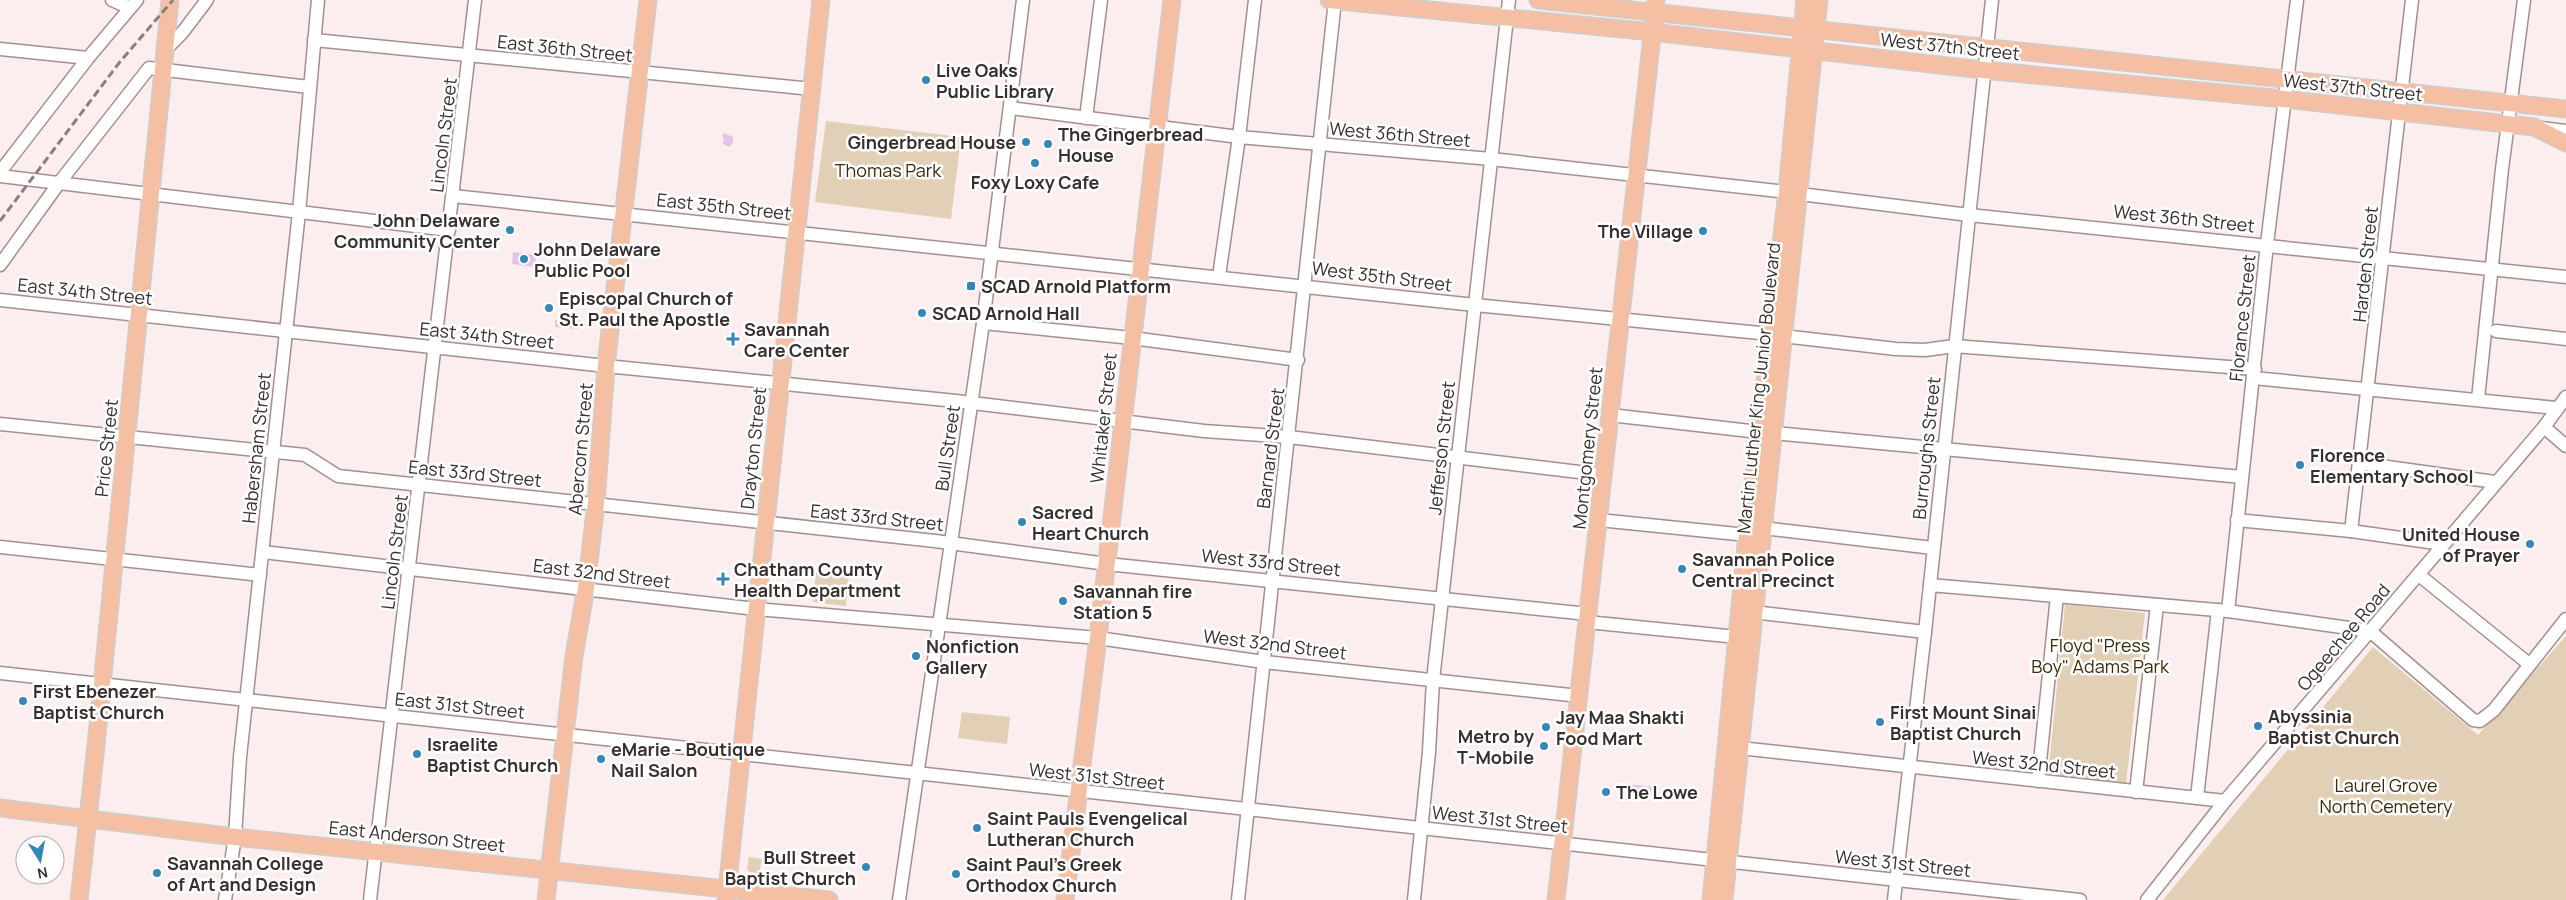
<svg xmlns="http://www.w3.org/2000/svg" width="2566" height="900" viewBox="0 0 2566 900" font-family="Manrope,sans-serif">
<rect width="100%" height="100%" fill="#fceeee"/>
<g fill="#e1cfb6">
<path d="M826 121 961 137 951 219 815 202Z"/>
<path d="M568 317 580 319 579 329 555 327V320L567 322Z"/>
<path d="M816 572 849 574 846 606 813 602Z"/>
<path d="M2065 604 2145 613 2126 784 2048 777Z"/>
<path d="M2566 636V900H2163L2373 647 2478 735Z"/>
<path d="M962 712 1010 717 1007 744 958 738Z"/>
<path d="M749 857 762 859 759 874 750 873 747 869Z"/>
</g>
<g fill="#e5c3e8">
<path d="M724 133 733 137V143L729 147 722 143 724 141 722 136Z"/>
<path d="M513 252 536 255 535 267 512 264Z"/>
<path d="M1628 784 1654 787 1653 795 1627 793Z"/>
</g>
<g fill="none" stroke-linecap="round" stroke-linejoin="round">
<g stroke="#a48f8e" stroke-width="15">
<g id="minor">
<path d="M112 0 130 8"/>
<path d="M314 40 812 89"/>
<path d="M0 49 88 58"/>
<path d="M166 49 182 33 207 0"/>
<path d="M1010 108 1239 137 1491 159 1787 192"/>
<path d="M1086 118 1101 0"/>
<path d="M2541 128 2566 131"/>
<path d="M0 172 88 58 137 0"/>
<path d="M0 176 449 230"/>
<path d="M1800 194 1969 215 2566 277"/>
<path d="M453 196 1475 305 1770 334"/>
<path d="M0 265 59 183 149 68 309 87"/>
<path d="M1219 276 1239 137 1255 0"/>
<path d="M0 300 606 366 956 401 1204 431 1289 437 1604 475"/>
<path d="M983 323 1132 338 1298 360"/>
<path d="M2496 331 2566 339"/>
<path d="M1783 336 1896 349 1925 350 1954 346 2255 369"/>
<path d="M2254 378 2556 408"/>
<path d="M2478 399 2502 169 2524 0"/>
<path d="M1610 415 1759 432"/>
<path d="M0 424 305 455 338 476 935 541 1107 564 1588 614"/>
<path d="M2544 427 2566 446"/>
<path d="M1774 433 2242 477"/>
<path d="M2359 463 2495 482"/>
<path d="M1599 520 1747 535"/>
<path d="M2237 520 2351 531 2443 544"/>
<path d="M1763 528 1933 548"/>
<path d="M2351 531 2412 0"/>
<path d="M0 547 260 575"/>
<path d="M263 552 756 609 1098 638 1264 662 1579 696"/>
<path d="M2419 575 2529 664"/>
<path d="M1930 585 2228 611 2370 631 2473 720 2480 721 2494 710 2566 619"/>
<path d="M2228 611 2267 244 2297 0"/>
<path d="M1753 612 1925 632"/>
<path d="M1587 622 1737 637"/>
<path d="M0 673 2080 900"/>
<path d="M1740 748 2225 801"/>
<path d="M2038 781 2057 596"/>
<path d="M2136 792 2157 605"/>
<path d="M2197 798 2218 610"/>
<path d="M225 900 235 837 240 757 299 212 318 0"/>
<path d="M370 900 475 0"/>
<path d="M899 900 983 323 1023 0"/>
<path d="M1238 900 1335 0"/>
<path d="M1414 900 1429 752 1433 680 1509 0"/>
<path d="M1894 900 1925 632 1992 0"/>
<path d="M2147 900 2225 801 2544 427 2566 397"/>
</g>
</g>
<g stroke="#cfcdcd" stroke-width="19">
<g id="major">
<path d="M1329 0 1652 32 1983 70 2284 99 2534 127 2566 143"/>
<path d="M1538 0 2566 109"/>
<path d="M0 808 235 837 829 900"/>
<path d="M79 900 96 745 170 0"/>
<path d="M546 900 574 656 586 588 596 503 606 366 648 0"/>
<path d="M726 900 821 0"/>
<path d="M1065 900 1098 638 1172 0"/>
<path d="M1556 900 1656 0"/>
<path d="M1711 900 1747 535 1787 192 1805 0"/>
<path d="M1724 900 1819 0"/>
</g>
</g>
<use href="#minor" stroke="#fff" stroke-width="12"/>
<use href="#major" stroke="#f5bfa3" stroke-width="16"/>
<path stroke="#8a7f7e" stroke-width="3" stroke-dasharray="8 4" stroke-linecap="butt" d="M0 221 119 63 173 0"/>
</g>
<g fill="#3587b8" stroke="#fff" stroke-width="2">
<circle cx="926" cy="80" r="5"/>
<circle cx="1026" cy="142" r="5"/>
<circle cx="1048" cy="144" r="5"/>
<circle cx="1035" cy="163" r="5"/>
<circle cx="510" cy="230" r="5"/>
<circle cx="1703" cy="231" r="5"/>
<circle cx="524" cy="259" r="5"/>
<rect x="966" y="281" width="10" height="10" rx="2.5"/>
<circle cx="549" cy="308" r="5"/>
<circle cx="922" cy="313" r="5"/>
<path d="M730.5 331.5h5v5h5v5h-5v5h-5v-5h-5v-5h5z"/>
<circle cx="2300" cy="465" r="5"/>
<circle cx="1022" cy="522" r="5"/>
<circle cx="2530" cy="544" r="5"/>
<circle cx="1682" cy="569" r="5"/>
<path d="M720.5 571.5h5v5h5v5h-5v5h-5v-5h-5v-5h5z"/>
<circle cx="1063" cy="601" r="5"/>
<circle cx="916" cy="656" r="5"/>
<circle cx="23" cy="701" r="5"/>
<circle cx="1880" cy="722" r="5"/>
<circle cx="2258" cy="726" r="5"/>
<circle cx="1546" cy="727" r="5"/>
<circle cx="1544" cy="746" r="5"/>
<circle cx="417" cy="754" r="5"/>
<circle cx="601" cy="759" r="5"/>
<circle cx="1606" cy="792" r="5"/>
<circle cx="977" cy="828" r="5"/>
<circle cx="866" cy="867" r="5"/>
<circle cx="157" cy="873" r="5"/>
<circle cx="956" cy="874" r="5"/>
</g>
<g text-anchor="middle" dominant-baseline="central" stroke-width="5" stroke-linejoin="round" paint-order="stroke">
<g font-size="18" fill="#372e2d" stroke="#fff">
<text transform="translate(1950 46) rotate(6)">West 37th Street</text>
<text transform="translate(565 48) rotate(6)">East 36th Street</text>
<text transform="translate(2353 87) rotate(6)">West 37th Street</text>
<text transform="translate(1400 134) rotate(5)">West 36th Street</text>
<text transform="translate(443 135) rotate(-83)">Lincoln Street</text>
<text transform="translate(724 206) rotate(6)">East 35th Street</text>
<text transform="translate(2184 218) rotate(6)">West 36th Street</text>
<text transform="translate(2365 264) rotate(-84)">Harden Street</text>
<text transform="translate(1382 276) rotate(7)">West 35th Street</text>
<text transform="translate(85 291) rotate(6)">East 34th Street</text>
<text transform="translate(2242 318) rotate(-84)">Florance Street</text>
<text transform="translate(487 335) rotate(6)">East 34th Street</text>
<text transform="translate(1758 388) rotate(-84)">Martin Luther King Junior Boulevard</text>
<text transform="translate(1103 418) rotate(-84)">Whitaker Street</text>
<text transform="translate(106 448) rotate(-84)">Price Street</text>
<text transform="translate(256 448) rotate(-84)">Habersham Street</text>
<text transform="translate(753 448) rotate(-84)">Drayton Street</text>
<text transform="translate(947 448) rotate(-82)">Bull Street</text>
<text transform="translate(1270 448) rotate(-83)">Barnard Street</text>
<text transform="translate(1441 448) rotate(-84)">Jefferson Street</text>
<text transform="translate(1587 448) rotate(-84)">Montgomery Street</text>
<text transform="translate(1926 448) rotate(-84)">Burroughs Street</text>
<text transform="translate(580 449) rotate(-85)">Abercorn Street</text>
<text transform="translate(475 473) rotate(6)">East 33rd Street</text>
<text transform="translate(877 517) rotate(6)">East 33rd Street</text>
<text transform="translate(394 552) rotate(-83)">Lincoln Street</text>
<text transform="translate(1271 562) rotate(6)">West 33rd Street</text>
<text transform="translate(602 573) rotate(7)">East 32nd Street</text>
<text transform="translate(2343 637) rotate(-50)">Ogeechee Road</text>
<text transform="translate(1275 644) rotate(7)">West 32nd Street</text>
<text transform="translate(460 705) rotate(6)">East 31st Street</text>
<text transform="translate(2044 764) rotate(6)">West 32nd Street</text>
<text transform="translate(1097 776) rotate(6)">West 31st Street</text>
<text transform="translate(1500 819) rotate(6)">West 31st Street</text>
<text transform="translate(417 836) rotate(6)">East Anderson Street</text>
<text transform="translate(1903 863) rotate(6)">West 31st Street</text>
</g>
<g font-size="18" font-weight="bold" fill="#372e2d" stroke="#fff" text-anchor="start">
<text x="936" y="70">Live Oaks<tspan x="936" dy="21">Public Library</tspan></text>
<text x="1058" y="134">The Gingerbread<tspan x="1058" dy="21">House</tspan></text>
<text x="1016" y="142" text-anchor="end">Gingerbread House</text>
<text x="1035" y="182" text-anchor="middle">Foxy Loxy Cafe</text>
<text x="500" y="220" text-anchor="end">John Delaware<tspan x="500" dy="21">Community Center</tspan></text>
<text x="1693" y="231" text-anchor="end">The Village</text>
<text x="534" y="249">John Delaware<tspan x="534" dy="21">Public Pool</tspan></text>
<text x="981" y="286">SCAD Arnold Platform</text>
<text x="559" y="298">Episcopal Church of<tspan x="559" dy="21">St. Paul the Apostle</tspan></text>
<text x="932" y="313">SCAD Arnold Hall</text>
<text x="744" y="329">Savannah<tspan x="744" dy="21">Care Center</tspan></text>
<text x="2310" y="455">Florence<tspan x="2310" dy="21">Elementary School</tspan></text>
<text x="1032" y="512">Sacred<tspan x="1032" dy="21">Heart Church</tspan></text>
<text x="2520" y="534" text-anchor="end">United House<tspan x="2520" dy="21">of Prayer</tspan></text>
<text x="1692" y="559">Savannah Police<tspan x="1692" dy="21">Central Precinct</tspan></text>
<text x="734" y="569">Chatham County<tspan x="734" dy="21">Health Department</tspan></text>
<text x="1073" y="591">Savannah fire<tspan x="1073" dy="21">Station 5</tspan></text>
<text x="926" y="646">Nonfiction<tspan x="926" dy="21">Gallery</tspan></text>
<text x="33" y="691">First Ebenezer<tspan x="33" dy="21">Baptist Church</tspan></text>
<text x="1890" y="712">First Mount Sinai<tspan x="1890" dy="21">Baptist Church</tspan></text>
<text x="2268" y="716">Abyssinia<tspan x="2268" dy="21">Baptist Church</tspan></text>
<text x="1556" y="717">Jay Maa Shakti<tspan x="1556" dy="21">Food Mart</tspan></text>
<text x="1534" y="736" text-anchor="end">Metro by<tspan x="1534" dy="21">T-Mobile</tspan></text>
<text x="427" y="744">Israelite<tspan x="427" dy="21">Baptist Church</tspan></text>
<text x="611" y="749">eMarie - Boutique<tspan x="611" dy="21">Nail Salon</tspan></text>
<text x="1616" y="792">The Lowe</text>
<text x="987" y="818">Saint Pauls Evengelical<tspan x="987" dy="21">Lutheran Church</tspan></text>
<text x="856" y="857" text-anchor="end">Bull Street<tspan x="856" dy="21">Baptist Church</tspan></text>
<text x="167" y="863">Savannah College<tspan x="167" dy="21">of Art and Design</tspan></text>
<text x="966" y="864">Saint Paul's Greek<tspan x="966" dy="21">Orthodox Church</tspan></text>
</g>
<g font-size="18" fill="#3d2907" stroke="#fff">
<text x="888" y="170">Thomas Park</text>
<text x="2100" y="645">Floyd "Press<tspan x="2100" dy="21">Boy" Adams Park</tspan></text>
<text x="2386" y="785">Laurel Grove<tspan x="2386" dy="21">North Cemetery</tspan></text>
</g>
</g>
<g transform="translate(40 860) rotate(169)"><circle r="24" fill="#ffffff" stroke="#afabab"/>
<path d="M0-4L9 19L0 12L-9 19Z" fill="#3587b8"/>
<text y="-8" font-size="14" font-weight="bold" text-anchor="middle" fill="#372e2d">N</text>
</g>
</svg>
